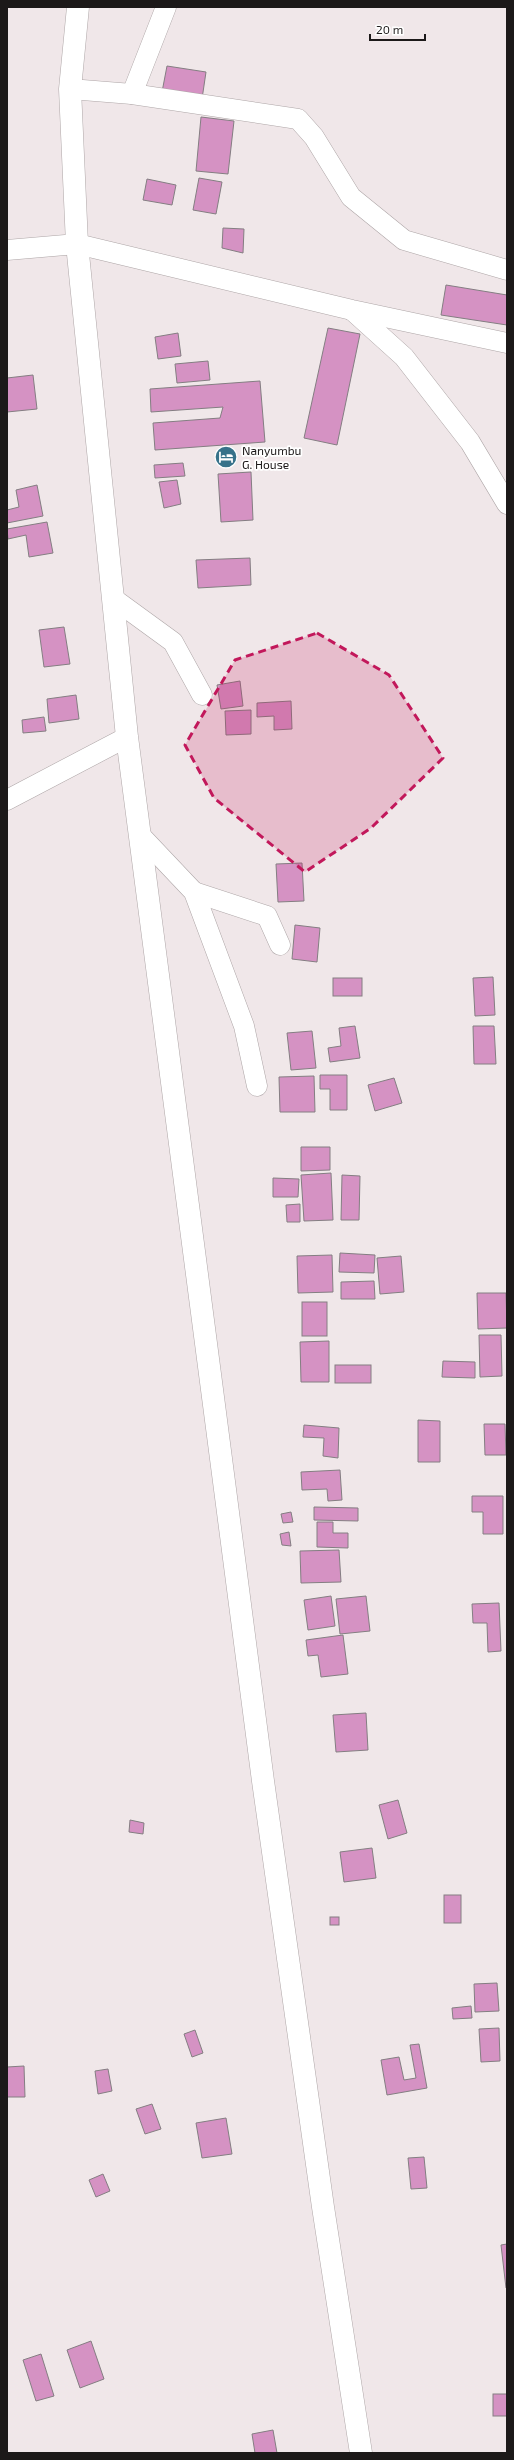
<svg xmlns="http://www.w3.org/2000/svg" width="514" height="2460" viewBox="0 0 514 2460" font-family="'Exo 2',sans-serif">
<rect width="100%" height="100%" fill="#f0e7e9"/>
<g fill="#d592c3" stroke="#847e82">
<path d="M167 66 206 72 202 99 162 92Z"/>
<path d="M201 117 234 121 228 174 196 171Z"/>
<path d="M199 178 222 182 216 214 193 210Z"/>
<path d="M147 179 176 185 172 205 143 200Z"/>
<path d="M223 228 244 229 243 253 222 248Z"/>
<path d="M446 285 507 295V325L441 315Z"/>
<path d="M328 328 360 334 337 445 304 438Z"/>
<path d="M178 333 181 356 158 359 155 337Z"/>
<path d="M208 361 210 380 177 383 175 364Z"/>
<path d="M33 375 37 409 7 412V378Z"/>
<path d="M260 381 265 442 155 450 153 423 220 418 223 407 151 412 150 389Z"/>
<path d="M183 463 185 476 155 478 154 465Z"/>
<path d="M251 472 253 520 221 522 218 474Z"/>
<path d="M177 480 181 504 164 508 159 482Z"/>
<path d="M37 485 43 516 7 523V510L19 507 16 490Z"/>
<path d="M47 522 53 553 29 557 26 535 8 539 7 529Z"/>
<path d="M250 558 251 585 198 588 196 560Z"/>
<path d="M64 627 70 664 44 667 39 630Z"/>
<path d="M240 681 243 706 221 709 217 685Z"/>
<path d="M76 695 79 719 49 723 47 699Z"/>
<path d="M291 701 292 729 274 730V716L257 717V703Z"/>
<path d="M251 710V734L226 735 225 711Z"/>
<path d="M44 717 46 731 23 733 22 720Z"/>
<path d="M302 863 304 901 278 902 276 864Z"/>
<path d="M295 925 320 928 317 962 292 959Z"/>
<path d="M493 977 495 1015 475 1016 473 978Z"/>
<rect x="333" y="978" width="29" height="18"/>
<path d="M355 1026 360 1058 330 1062 328 1048 341 1046 339 1028Z"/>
<path d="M473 1026H494L496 1064H474Z"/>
<path d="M312 1031 316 1068 291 1070 287 1033Z"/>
<path d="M320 1075H347V1110H330V1089H320Z"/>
<path d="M314 1076 315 1112H280L279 1077Z"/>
<path d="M394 1078 402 1103 375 1111 368 1085Z"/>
<path d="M301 1147H330V1170L301 1171Z"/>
<path d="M331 1173 333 1220 304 1221 301 1175Z"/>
<path d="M342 1175 360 1176 359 1220H341Z"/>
<path d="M273 1178 299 1179 298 1197H273Z"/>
<path d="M300 1204V1222H287L286 1205Z"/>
<path d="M340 1253 375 1255 374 1273 339 1272Z"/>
<path d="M332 1255 333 1292 298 1293 297 1256Z"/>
<path d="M401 1256 404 1292 380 1294 377 1258Z"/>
<path d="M374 1281 375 1299H341V1282Z"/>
<path d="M477 1293H506L507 1328 478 1329Z"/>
<rect x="302" y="1302" width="25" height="34"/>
<path d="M479 1335H501L502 1376 480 1377Z"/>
<path d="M329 1341V1382H301L300 1342Z"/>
<path d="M443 1361 475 1362V1378L442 1377Z"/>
<rect x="335" y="1365" width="36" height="18"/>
<path d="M418 1420 440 1421V1462H418Z"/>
<path d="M484 1424H505L506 1455H485Z"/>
<path d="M304 1425 339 1428 338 1458 323 1456 324 1438 303 1437Z"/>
<path d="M340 1470 342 1500 328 1501 327 1489 302 1490 301 1472Z"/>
<path d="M472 1496H503V1534H483V1512H472Z"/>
<path d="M314 1507 358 1508V1521L314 1520Z"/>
<path d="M291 1512 293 1522 283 1523 281 1514Z"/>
<path d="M317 1522H333V1533H348V1548L317 1547Z"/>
<path d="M289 1532 291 1546 282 1545 280 1534Z"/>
<path d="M339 1550 341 1582 301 1583 300 1551Z"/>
<path d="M331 1596 335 1626 308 1630 304 1600Z"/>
<path d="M366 1596 370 1631 340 1634 336 1599Z"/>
<path d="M499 1603 501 1651 488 1652 487 1623H473L472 1604Z"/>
<path d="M343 1635 348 1674 321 1677 318 1655 308 1656 306 1640Z"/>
<path d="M366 1713 368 1750 336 1752 333 1715Z"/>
<path d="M398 1800 407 1833 388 1839 379 1805Z"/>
<path d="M130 1820 144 1823 143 1834 129 1832Z"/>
<path d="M372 1848 376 1878 344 1882 340 1852Z"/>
<rect x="444" y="1895" width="17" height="28"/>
<rect x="330" y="1917" width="9" height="8"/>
<path d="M497 1983 499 2011 475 2012 474 1984Z"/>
<path d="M471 2006 472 2018 453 2019 452 2008Z"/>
<path d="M499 2028 500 2061 481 2062 479 2029Z"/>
<path d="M195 2030 203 2053 192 2057 184 2034Z"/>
<path d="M419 2044 427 2088 387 2095 381 2060 399 2057 404 2080 416 2078 410 2045Z"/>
<path d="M24 2066 25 2097H7V2067Z"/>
<path d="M108 2069 112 2091 98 2094 95 2071Z"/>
<path d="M152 2104 161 2129 145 2134 136 2109Z"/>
<path d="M226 2118 232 2154 202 2158 196 2123Z"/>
<path d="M424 2157 427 2188 411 2189 408 2158Z"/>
<path d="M103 2174 110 2191 96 2197 89 2180Z"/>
<path d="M507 2244V2288H506L501 2245Z"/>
<path d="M91 2341 104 2379 80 2388 67 2350Z"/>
<path d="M41 2354 54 2396 36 2401 23 2360Z"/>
<rect x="493" y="2394" width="14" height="22"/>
<path d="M273 2430 277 2453H255L252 2434Z"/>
</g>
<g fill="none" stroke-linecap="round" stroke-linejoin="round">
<g stroke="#aea6a7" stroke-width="21">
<g id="minor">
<path d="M70 89 132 94 298 119 314 137 351 197 404 240 507 270"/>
<path d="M132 94 166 7"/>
<path d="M7 250 77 244 352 310 507 343"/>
<path d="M353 311 404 357 470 442 507 504"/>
<path d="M114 599 173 642 202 695"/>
<path d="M7 800 127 737"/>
<path d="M141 836 194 892 244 1026 257 1086"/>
<path d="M194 892 267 916 280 945"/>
</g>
</g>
<g stroke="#aea6a7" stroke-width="23">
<path id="major" d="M78 7 70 89 77 244 127 737 263 1781 323 2207 361 2453"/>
</g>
<use href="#minor" stroke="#fff" stroke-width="20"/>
<use href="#major" stroke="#fff" stroke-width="22"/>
</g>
<path fill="#c2185b" fill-opacity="0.2" stroke="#c2185b" stroke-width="3" stroke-dasharray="8 5" stroke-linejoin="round" d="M317 633 389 675 443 758 371 828 305 872 214 798 185 745 235 660Z"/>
<defs>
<g id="hotel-disc" transform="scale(1.15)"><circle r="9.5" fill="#37728a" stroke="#fff"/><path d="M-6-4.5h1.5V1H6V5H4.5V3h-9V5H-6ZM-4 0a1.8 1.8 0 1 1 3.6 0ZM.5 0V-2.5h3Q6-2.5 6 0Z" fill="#fff"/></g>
</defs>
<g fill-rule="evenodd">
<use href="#hotel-disc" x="226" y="457"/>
</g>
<g text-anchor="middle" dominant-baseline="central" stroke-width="3.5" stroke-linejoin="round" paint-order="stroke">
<g font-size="12" fill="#1c1919" stroke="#fff" text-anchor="start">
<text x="242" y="450">Nanyumbu<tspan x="242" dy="14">G. House</tspan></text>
</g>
</g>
<rect width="514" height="2460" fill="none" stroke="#1c1919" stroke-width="16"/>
<path d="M370 34v6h55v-6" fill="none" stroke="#1c1919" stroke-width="2"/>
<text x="376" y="34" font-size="12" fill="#1c1919" stroke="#ffffff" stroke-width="3" paint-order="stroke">20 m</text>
</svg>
